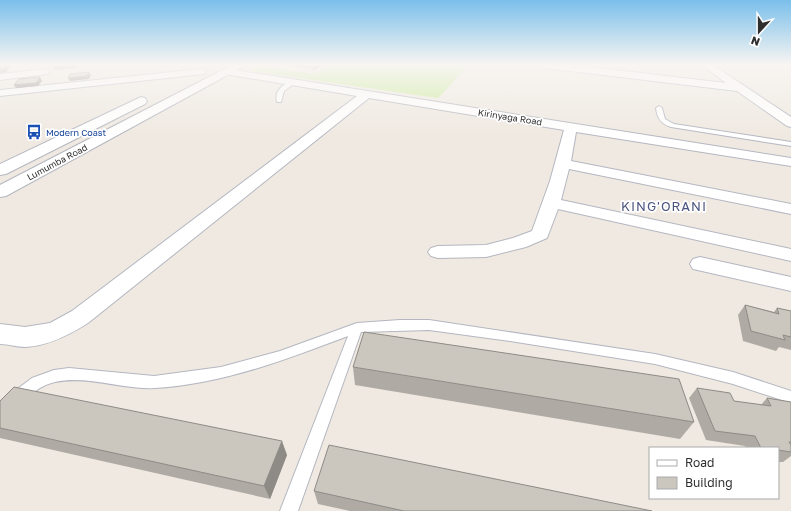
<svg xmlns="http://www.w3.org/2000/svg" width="791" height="511" viewBox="0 0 791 511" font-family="'Golos Text',sans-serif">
<rect width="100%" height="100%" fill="#efe9e1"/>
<path fill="#c9ec9a" d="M331 65H469L438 98 250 71 259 66 315 74Z"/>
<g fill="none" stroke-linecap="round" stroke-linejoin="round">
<g stroke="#b4b7c1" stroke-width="2">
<g id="service">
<path d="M293 80 295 81V83L284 91 281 102H277C274 91 283 84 293 80Z"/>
<path d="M659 106 662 108 665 119 674 124 791 142V146L671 127C661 124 657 118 656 108Z"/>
<path d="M400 320H429L655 354 733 372 791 391V403L733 384 655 364 510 341 429 330 361 332 298 511H280L348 336C285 360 222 384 155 388 122 390 88 375 55 382 31 387 20 410 0 418V402L32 378 54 370 69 368 154 376 221 367 280 351 357 323Z"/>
</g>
</g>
<g stroke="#b4b7c1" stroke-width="2">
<g id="minor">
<path d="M541 65H573L726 83 702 65H713L791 117V127L787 126 737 91 545 68Z"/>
<path d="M45 69 48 70 50 72 48 74 0 80V74Z"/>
<path d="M201 69 204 70 206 72 204 74 0 96V90Z"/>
<path d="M228 69 791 158V166L576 132 571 161 791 204V214L569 169 561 200 791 249V261L558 209 547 238 526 247 486 257 438 258 431 256 428 252 431 248 438 246 486 245 513 238 532 231 550 181 564 130 369 98 88 323C69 335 48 346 25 347 17 347 8 344 0 344V324L25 327 50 323 72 311 357 96 225 74 223 72 225 70Z"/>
<path d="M700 257 791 277V291L693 269 690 264 693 259Z"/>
</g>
</g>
<g stroke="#b4b7c1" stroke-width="2">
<g id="secondary">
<path d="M232 65H246L6 196 0 197V185Z"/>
<path d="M141 97 145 98 147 101 145 104 6 174 0 175V164Z"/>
</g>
</g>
<use href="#service" fill="#fff" fill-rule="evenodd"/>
<use href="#minor" fill="#fff" fill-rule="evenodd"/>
<use href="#secondary" fill="#fff" fill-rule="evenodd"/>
</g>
<g fill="#afaba4">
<path d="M284 65H323L314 70Z"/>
<path d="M745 305 774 312 777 308 791 311V350L779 347 776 351 743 341 738 315Z"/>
<path d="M353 367 694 422 680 439 355 385Z"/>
<path d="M697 388 734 401 761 405 767 398 791 402V456L783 462H778V448H746L745 446 706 440 689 398Z"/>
<path d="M0 401 287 455 270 499 0 438Z"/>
<path d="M314 491 652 511H350L318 504Z"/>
</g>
<g fill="#8e8b86">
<path d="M7 65H12L6 72 0 73V69Z"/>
<path d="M67 65H78L77 68 55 70 53 67Z"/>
<path d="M158 65H180L159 67Z"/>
<path d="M314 65H323L314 70Z"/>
<path d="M89 72 91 75 89 79 70 81 68 78Z"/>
<path d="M40 77 42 81 38 86 16 88 14 85Z"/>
<path d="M282 441 287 455 270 499 264 486Z"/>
</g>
<g fill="#cbc7bf" stroke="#8e8b86">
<path d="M0 65H7L4 69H0Z"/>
<path d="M54 65H67L53 67Z"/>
<path d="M89 72 87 76 68 78 70 74Z"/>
<path d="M40 77 36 83 14 85 19 79Z"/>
<path d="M745 305 779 314 777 308 791 311V337L783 335 785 340 751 331Z"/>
<path d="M364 332 679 379 694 422 353 367Z"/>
<path d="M14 387 282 441 264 486 0 428V401Z"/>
<path d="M697 388 730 393 734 401 771 406 767 398 791 402V442H789L791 445V452L778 450V448H761L755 436 715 431Z"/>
<path d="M329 445 652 511H404L314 491Z"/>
</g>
<linearGradient id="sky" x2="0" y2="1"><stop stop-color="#7abfeb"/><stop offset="0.47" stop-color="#f8f5f2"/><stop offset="1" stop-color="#f8f5f2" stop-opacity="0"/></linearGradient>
<rect width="791" height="137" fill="url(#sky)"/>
<defs>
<g id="bus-bare" transform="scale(1.2)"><path d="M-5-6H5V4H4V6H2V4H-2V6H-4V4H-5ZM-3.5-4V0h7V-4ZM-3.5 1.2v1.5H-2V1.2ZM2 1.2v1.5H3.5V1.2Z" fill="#1a4fb4" stroke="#fff" stroke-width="2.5" paint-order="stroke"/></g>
</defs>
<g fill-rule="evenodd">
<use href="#bus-bare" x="34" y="132"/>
</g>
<g text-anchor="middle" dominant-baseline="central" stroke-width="3.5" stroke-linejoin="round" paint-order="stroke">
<g font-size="9" fill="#2e2e2e" stroke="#fff">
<text transform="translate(510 117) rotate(9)">Kirinyaga Road</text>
<text transform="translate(57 162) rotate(-28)">Lumumba Road</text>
</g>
<g font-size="9" fill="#164399" stroke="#fff" text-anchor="start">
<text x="46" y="132">Modern Coast</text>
</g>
<g font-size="13" letter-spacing="1" fill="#4d5680" stroke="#fff">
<text x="664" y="206">KING'ORANI</text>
</g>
</g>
<rect x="649" y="447" width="130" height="52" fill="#ffffff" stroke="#ababab"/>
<rect x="657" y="460" width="20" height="6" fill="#ffffff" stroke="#ababab"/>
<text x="685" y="467" font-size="12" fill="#2e2e2e">Road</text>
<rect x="657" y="477" width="20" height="12" fill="#cbc7bf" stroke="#ababab"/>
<text x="685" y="487" font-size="12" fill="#2e2e2e">Building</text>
<g transform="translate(759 32) rotate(201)" stroke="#ffffff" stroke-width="3" paint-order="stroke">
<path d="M0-3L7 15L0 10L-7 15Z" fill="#2e2e2e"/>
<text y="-6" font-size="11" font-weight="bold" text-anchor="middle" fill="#2e2e2e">N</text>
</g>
</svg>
